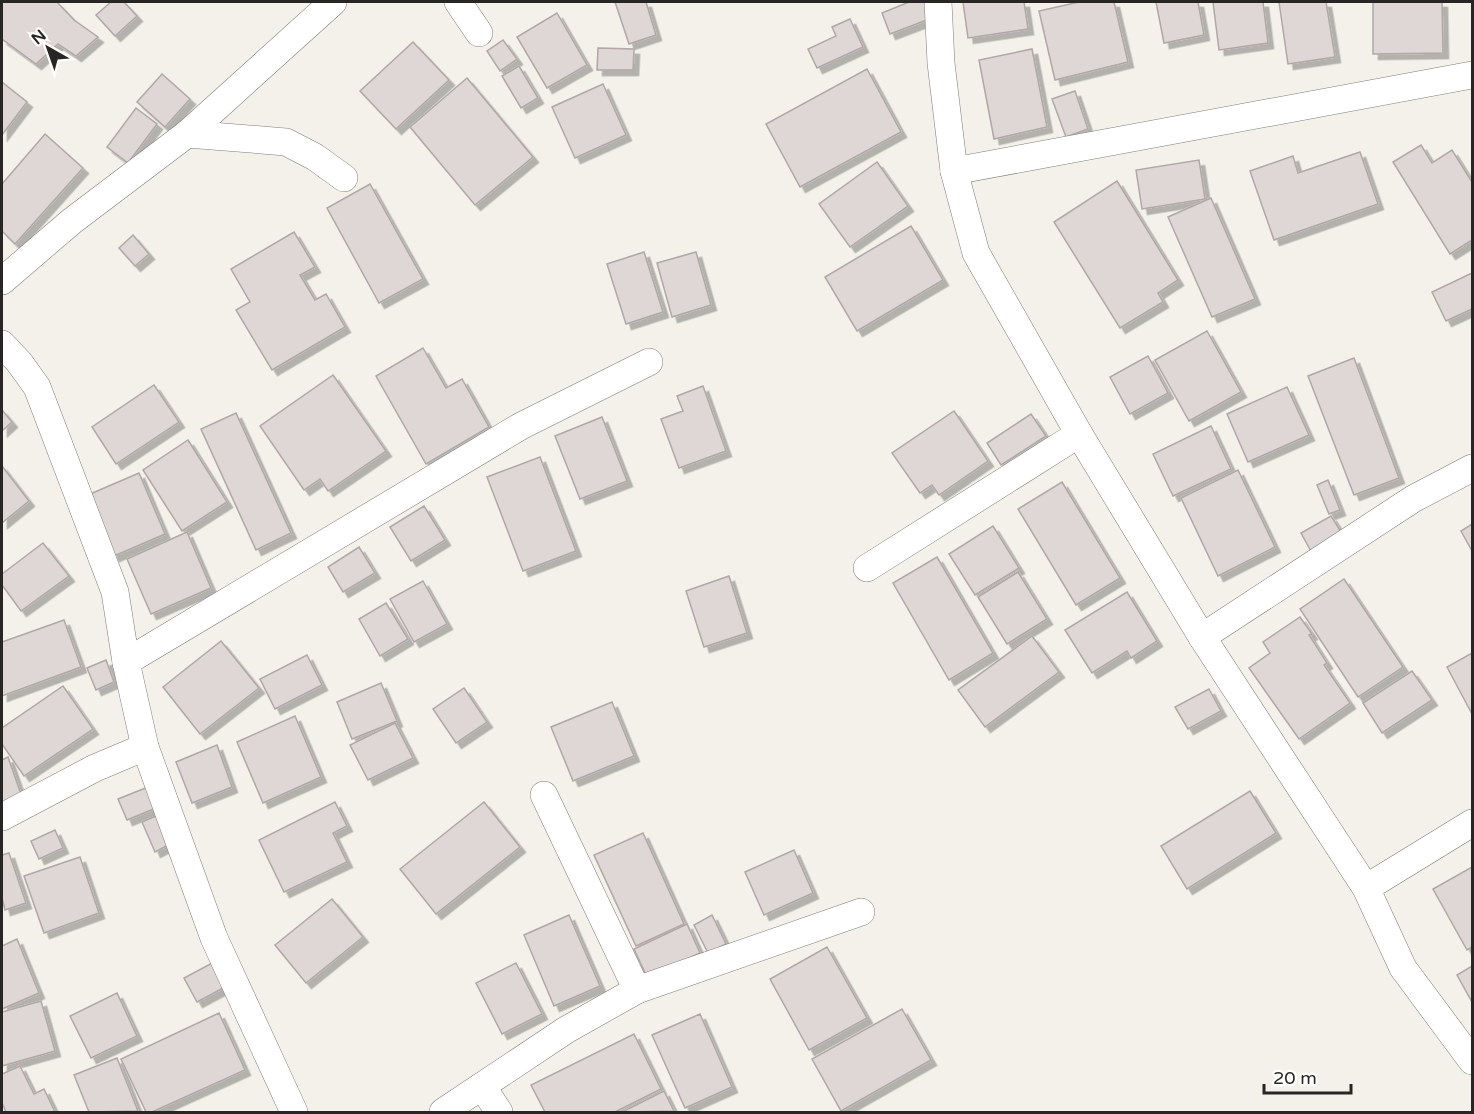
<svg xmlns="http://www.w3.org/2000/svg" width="1474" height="1114" viewBox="0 0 1474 1114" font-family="'Varela Round',sans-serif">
<defs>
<filter id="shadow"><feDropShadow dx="5.5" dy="5.5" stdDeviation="0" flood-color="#0004"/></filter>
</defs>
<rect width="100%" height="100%" fill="#f3f1ea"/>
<g fill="#dfd6d6" stroke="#b0a7a6" stroke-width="1.5" filter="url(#shadow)">
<path d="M2 2H57L74 20 98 37 76 56 58 44 36 64 2 39Z"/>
<path d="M111 2H124L137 16 115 36 96 15Z"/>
<path d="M615 2H646L656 35 629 44Z"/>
<path d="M909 2H926L932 18 890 34 882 13Z"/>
<path d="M963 2H1024L1028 29 968 38Z"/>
<path d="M1079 2H1114L1128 62 1055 80 1039 11Z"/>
<path d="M1156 2H1198L1204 35 1164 43Z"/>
<path d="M1213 2H1263L1268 43 1219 50Z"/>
<path d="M1279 2H1326L1335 57 1288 64Z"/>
<path d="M1373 2H1442L1443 53 1373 54Z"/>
<path d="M557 13 587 65 547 88 517 37Z"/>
<path d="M850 19 863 47 817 68 808 49 836 36 832 27Z"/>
<path d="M503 40 517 59 500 71 487 51Z"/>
<path d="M413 42 449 80 396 129 360 91Z"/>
<path d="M598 48 634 49 633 70H597Z"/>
<path d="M1032 49 1047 127 994 139 979 60Z"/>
<path d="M519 66 538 98 521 108 502 76Z"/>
<path d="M867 69 901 132 800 187 766 124Z"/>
<path d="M162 74 190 99 165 127 137 102Z"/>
<path d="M467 78 533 157 475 205 410 127Z"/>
<path d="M2 82 27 102 2 135Z"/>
<path d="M603 84 626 135 575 158 552 107Z"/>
<path d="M1075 91 1088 129 1066 137 1052 99Z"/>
<path d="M136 108 157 124 128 163 107 147Z"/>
<path d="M45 134 83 168 15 244 2 231V184Z"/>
<path d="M1421 145 1432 163 1452 150 1472 182V240L1450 254 1393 162Z"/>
<path d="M1360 152 1378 204 1274 240 1250 171 1293 156 1298 173Z"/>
<path d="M1199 160 1205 199 1142 209 1136 170Z"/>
<path d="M877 162 908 206 850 247 819 204Z"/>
<path d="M1117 181 1178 280 1158 293 1163 302 1120 328 1054 222Z"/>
<path d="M370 184 423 279 379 303 327 208Z"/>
<path d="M1211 198 1255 299 1212 317 1168 217Z"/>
<path d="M911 226 943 280 857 331 825 277Z"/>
<path d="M294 232 315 267 300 275 315 300 326 294 345 327 272 370 236 310 250 302 231 269Z"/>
<path d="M133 235 149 254 135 266 119 248Z"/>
<path d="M644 252 663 312 626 324 607 264Z"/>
<path d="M696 252 711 305 672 317 657 263Z"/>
<path d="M1472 273V309L1446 321 1432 292Z"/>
<path d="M1207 331 1241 392 1189 421 1155 360Z"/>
<path d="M423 348 446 388 462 379 489 427 426 464 376 376Z"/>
<path d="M1148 356 1168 393 1130 414 1110 377Z"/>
<path d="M1354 358 1399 478 1354 495 1308 376Z"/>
<path d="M333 375 386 451 328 491 320 479 304 490 260 426Z"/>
<path d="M154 385 179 422 116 464 92 427Z"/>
<path d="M703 386 726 451 679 468 661 419 683 411 677 396Z"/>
<path d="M1287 387 1309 435 1248 462 1227 414Z"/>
<path d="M2 410 12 422 2 431Z"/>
<path d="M954 411 988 461 939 495 932 485 920 493 892 453Z"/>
<path d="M236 413 291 533 256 550 201 429Z"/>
<path d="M1031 414 1046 436 1001 465 987 443Z"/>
<path d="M602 417 627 481 580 499 555 436Z"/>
<path d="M1211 426 1231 469 1173 496 1153 454Z"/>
<path d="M188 440 227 502 182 531 143 470Z"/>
<path d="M540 457 576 551 523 571 487 477Z"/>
<path d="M2 466 29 501 2 523Z"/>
<path d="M1238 470 1275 547 1218 576 1181 498Z"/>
<path d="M139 473 165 534 114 556 88 495Z"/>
<path d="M1328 480 1340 510 1329 514 1317 485Z"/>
<path d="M1062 482 1120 578 1076 605 1018 509Z"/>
<path d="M424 506 445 540 411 561 390 527Z"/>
<path d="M1331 516 1343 535 1312 553 1301 533Z"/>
<path d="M1472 524V551L1461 531Z"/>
<path d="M993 526 1019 568 975 595 949 554Z"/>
<path d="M187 532 211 588 151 614 127 559Z"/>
<path d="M43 543 69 576 21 611 2 585V574Z"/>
<path d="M359 547 375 573 343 592 328 567Z"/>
<path d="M937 557 993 653 949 680 893 583Z"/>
<path d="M1018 572 1047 619 1007 644 978 597Z"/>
<path d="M729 576 747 633 704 647 686 591Z"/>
<path d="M1344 579 1403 667 1358 697 1300 609Z"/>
<path d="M423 581 447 624 414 642 390 599Z"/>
<path d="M1127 592 1157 641 1131 658 1127 651 1092 673 1065 630Z"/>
<path d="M386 603 408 639 380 656 359 619Z"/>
<path d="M1300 617 1312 634 1309 635 1327 663 1324 665 1350 703 1299 739 1249 668 1270 653 1263 642Z"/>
<path d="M64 620 81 667 2 696V642Z"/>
<path d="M1032 636 1059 672 985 727 958 690Z"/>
<path d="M221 641 259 688 200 734 163 687Z"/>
<path d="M1472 653V714L1447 667Z"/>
<path d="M307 655 322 685 275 709 260 679Z"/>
<path d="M106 660 114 682 96 690 87 668Z"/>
<path d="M1412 671 1432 700 1382 733 1363 703Z"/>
<path d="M381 683 397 721 352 739 337 702Z"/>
<path d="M63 686 93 729 24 776 2 744V728Z"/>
<path d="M464 688 487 722 456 743 433 709Z"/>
<path d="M1209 689 1221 711 1188 729 1175 707Z"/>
<path d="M612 702 634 756 573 781 551 727Z"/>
<path d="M295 716 321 777 263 803 237 742Z"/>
<path d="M395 723 413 758 368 780 350 745Z"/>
<path d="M217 745 232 787 192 803 176 762Z"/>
<path d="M8 757 23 800 2 808V760Z"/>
<path d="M148 787 156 808 127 820 118 799Z"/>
<path d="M1250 791 1276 833 1187 889 1161 846Z"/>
<path d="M335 802 347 826 333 833 347 862 284 892 259 840Z"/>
<path d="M484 802 520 847 436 914 400 869Z"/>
<path d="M156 816 170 844 155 852 142 822Z"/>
<path d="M55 830 63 848 39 859 31 841Z"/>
<path d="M643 833 684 924 636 946 594 855Z"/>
<path d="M794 850 813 893 764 915 745 872Z"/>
<path d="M9 853 26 903 5 910 2 898V855Z"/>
<path d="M80 857 99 913 44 933 24 876Z"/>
<path d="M1472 867V947L1467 950 1433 889Z"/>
<path d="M332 899 363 937 306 983 275 945Z"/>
<path d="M569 915 600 986 554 1006 524 935Z"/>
<path d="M712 915 726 944 708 953 694 925Z"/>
<path d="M687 924 700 953 647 977 634 949Z"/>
<path d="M17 939 39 993 2 1009V946Z"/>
<path d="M827 947 867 1018 809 1050 770 979Z"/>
<path d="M214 962 227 986 197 1002 184 978Z"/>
<path d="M516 963 542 1014 502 1034 476 983Z"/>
<path d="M1472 966V1002L1457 975Z"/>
<path d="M117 993 137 1036 91 1058 70 1016Z"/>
<path d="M41 1001 55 1051 2 1066V1012Z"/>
<path d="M902 1009 931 1060 841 1111 812 1059Z"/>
<path d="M219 1013 245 1070 152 1112H146L121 1059Z"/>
<path d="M700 1014 732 1087 685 1108 652 1035Z"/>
<path d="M634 1034 661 1089 615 1112H545L531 1085Z"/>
<path d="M117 1058 138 1111 89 1112 74 1075Z"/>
<path d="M20 1066 34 1094 44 1089 55 1112H6L2 1103V1074Z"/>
<path d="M664 1091 674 1111 625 1112 624 1111Z"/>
</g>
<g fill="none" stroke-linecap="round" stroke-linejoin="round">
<g stroke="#807e78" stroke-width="28">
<g id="minor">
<path d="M458 2 479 33"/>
<path d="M938 2 941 63 954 171 976 253 1079 434 1202 637 1366 888 1403 968 1472 1061"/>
<path d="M187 134 286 142 315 157 344 178"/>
<path d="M954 171 1472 75"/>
<path d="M2 281 72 221 187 134 333 2"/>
<path d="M2 344 19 362 37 387 115 592 126 662 145 747 214 938 294 1112"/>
<path d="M867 568 1079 434"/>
<path d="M1202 637 1413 499 1472 468"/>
<path d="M126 662 521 426 649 362"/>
<path d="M544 795 637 990"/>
<path d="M2 817 95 768 145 747"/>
<path d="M1366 888 1472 823"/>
<path d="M482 1086 499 1112"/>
<path d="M443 1112 566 1030 637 990 861 912"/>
</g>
</g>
<use href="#minor" stroke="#fff" stroke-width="27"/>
</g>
<rect width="1474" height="1114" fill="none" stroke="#272624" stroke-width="6"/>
<g transform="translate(48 48) rotate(320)" stroke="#fffefd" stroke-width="4.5" paint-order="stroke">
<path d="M0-4.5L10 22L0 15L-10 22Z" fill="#272624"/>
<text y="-9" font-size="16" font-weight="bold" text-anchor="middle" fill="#272624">N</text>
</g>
<path d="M1264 1084v9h87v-9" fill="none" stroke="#272624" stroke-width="3"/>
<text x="1273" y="1084" font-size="18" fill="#272624" stroke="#fffefd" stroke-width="4.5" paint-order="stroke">20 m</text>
</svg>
